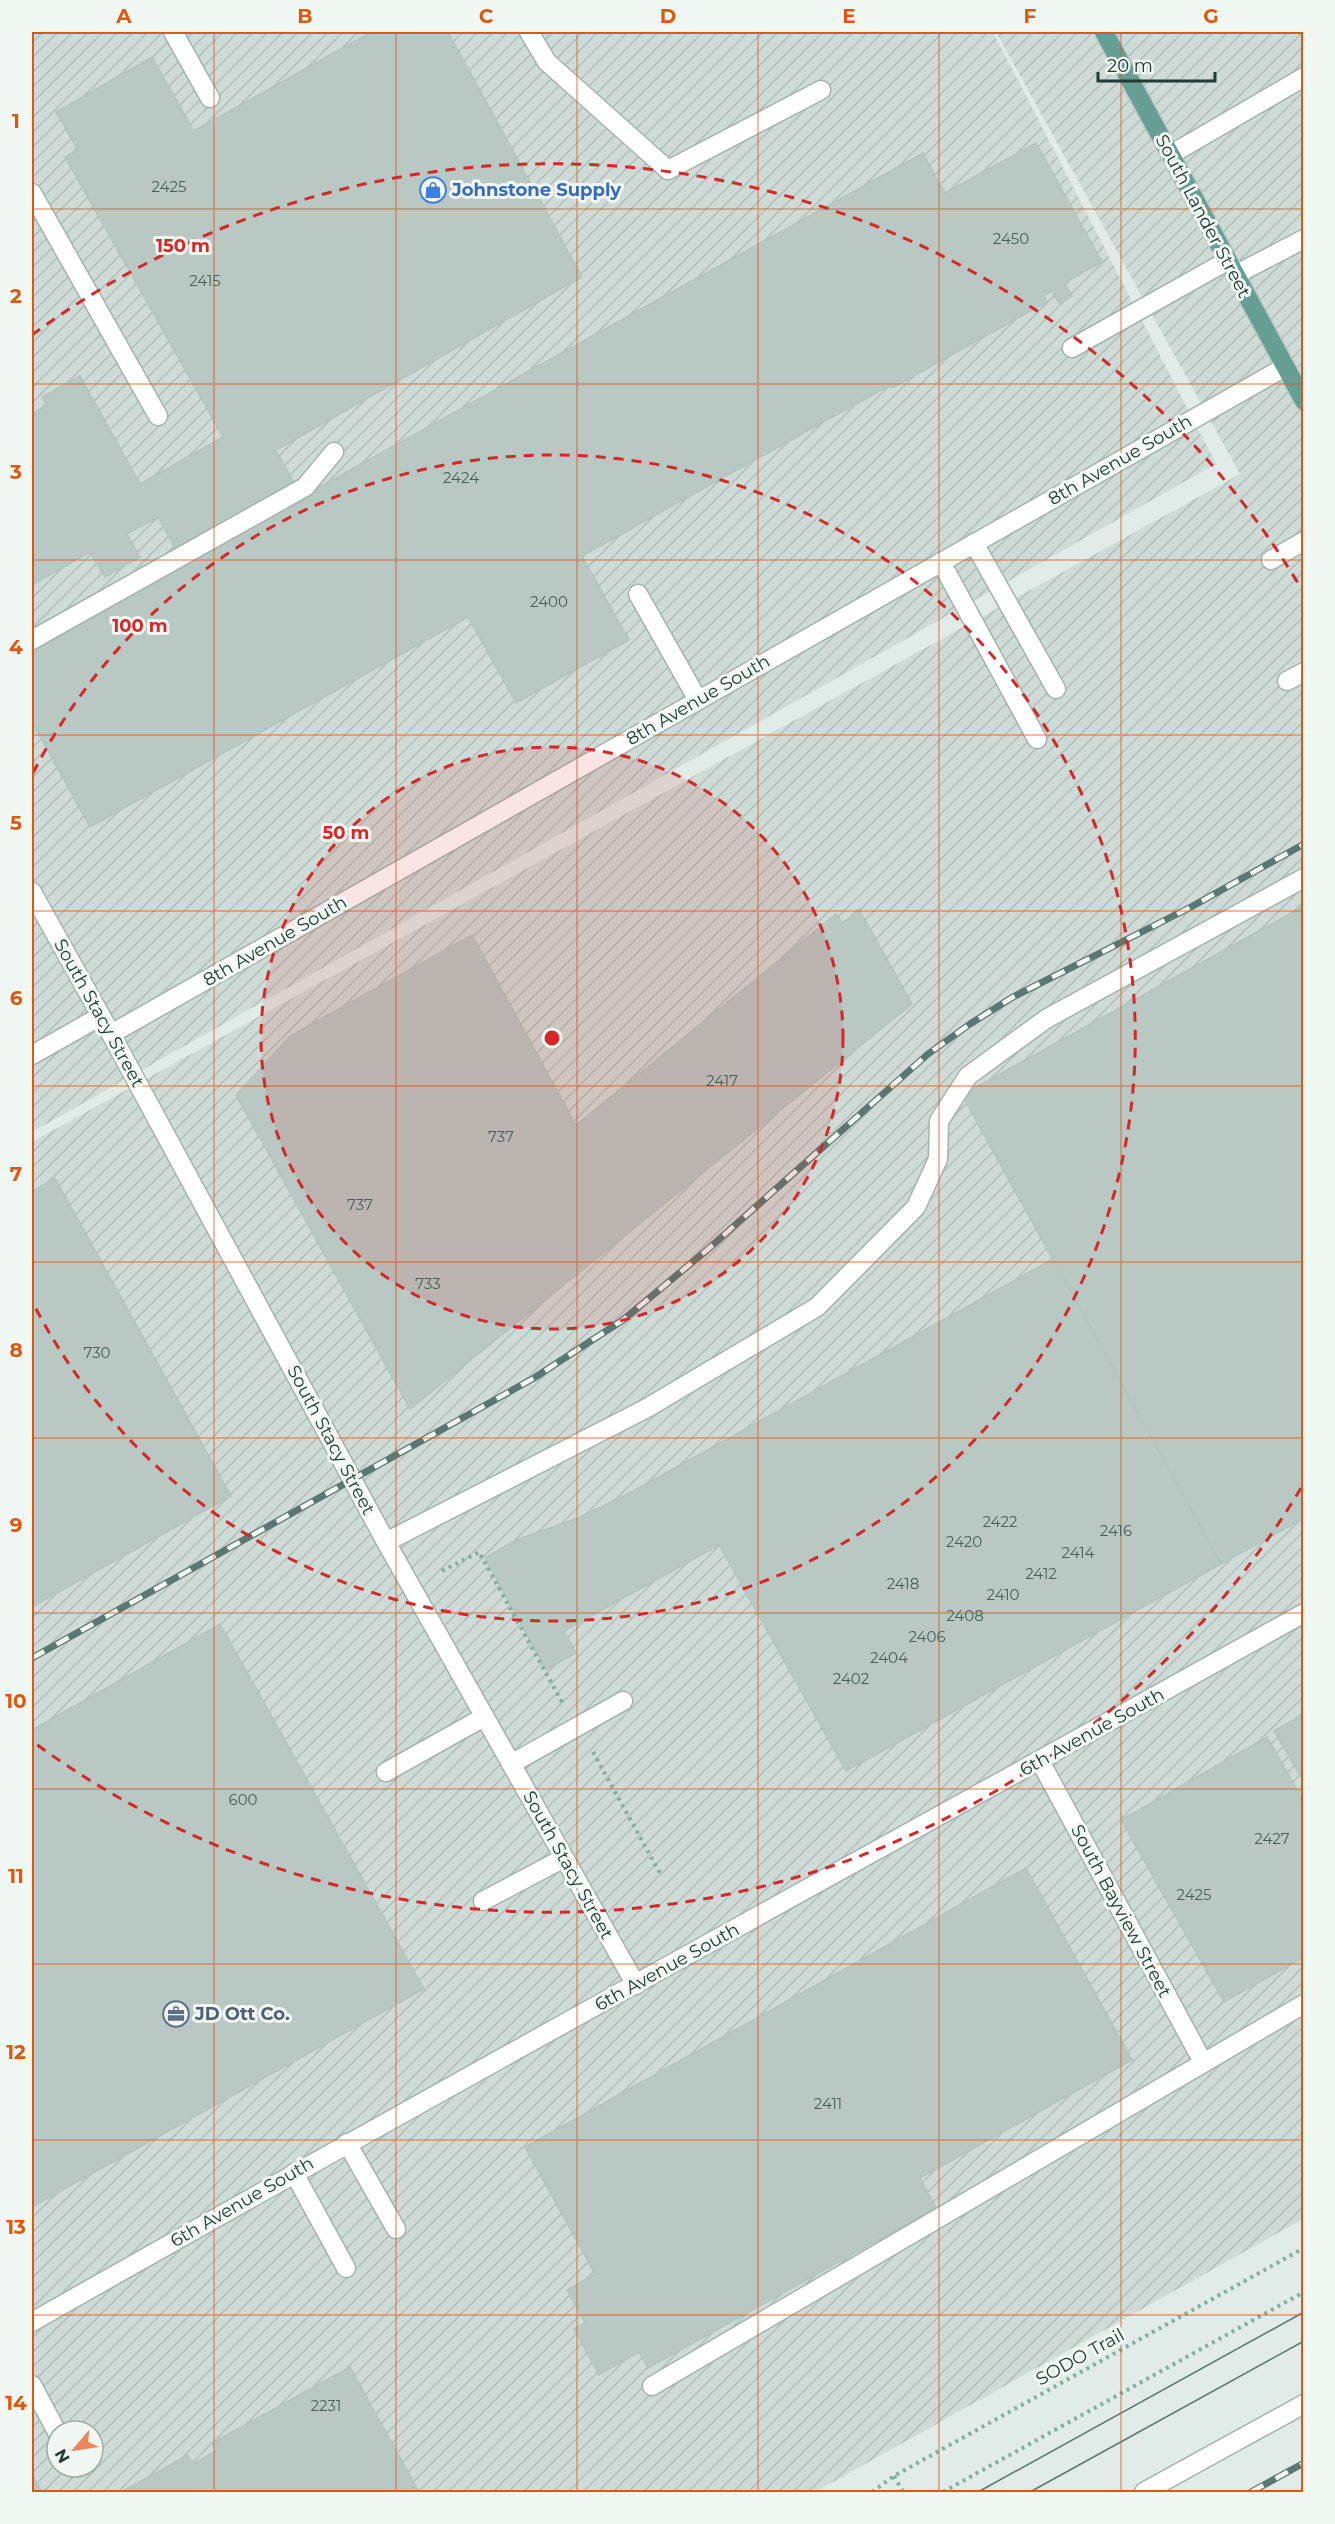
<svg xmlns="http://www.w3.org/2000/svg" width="1335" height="2524" viewBox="0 0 1335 2524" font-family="Montserrat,sans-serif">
<defs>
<pattern id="industrial-furrows" width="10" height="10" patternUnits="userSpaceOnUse" patternTransform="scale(1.5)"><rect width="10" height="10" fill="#cfdbd6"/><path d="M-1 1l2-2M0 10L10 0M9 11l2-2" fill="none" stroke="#b1bdb8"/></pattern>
</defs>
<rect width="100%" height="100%" fill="#e1ebe7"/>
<g fill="url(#industrial-furrows)" fill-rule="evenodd">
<path d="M32 32H993L1216 464 32 1132Z"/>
<path d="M996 32H1303V2219L815 2492H32V1142L1240 474ZM57 2431H93V2467H57Z"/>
</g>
<g fill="#b9c8c3" stroke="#b3c4be" stroke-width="1.5">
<path d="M371 32H448L582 277 276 450 294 483 176 550 158 517 127 534 140 557 105 577 90 552 32 585V414L47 405 42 397 80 376 140 484 223 437 65 157 78 150 56 112 152 57 194 131Z"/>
<path d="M1036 143 1102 262 1064 283 1072 296 1059 303 1052 291 1044 295 1047 302 892 388 890 385 582 556 629 640 516 703 468 617 90 827 32 722V646L923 153 945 193Z"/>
<path d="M1304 906V1518L1221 1564 962 1095Z"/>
<path d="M859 909 912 1004 410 1409 236 1095 290 1036 472 935 576 1125 836 914 843 923Z"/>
<path d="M55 1178 231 1496 32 1607V1192Z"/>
<path d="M1053 1259 1221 1564 846 1771 719 1545 564 1631 576 1653 546 1670 485 1558 516 1540 578 1518 624 1496Z"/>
<path d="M220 1624 424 1989 32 2207V1730Z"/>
<path d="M1304 1714V1782L1274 1731Z"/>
<path d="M1267 1737 1304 1802V1957L1224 2002 1121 1820Z"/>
<path d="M1026 1868 1132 2060 920 2178 936 2208 648 2368 639 2352 599 2375 574 2329 585 2323 567 2290 595 2274 525 2147Z"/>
<path d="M350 2367 419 2492H121L188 2455 193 2464 216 2451 212 2443Z"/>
<path d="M32 2474 42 2492H32Z"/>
</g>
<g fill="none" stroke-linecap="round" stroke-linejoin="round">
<g stroke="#a4b3ae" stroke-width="21">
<g id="minor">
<path d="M173 32 210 98"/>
<path d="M529 32 547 62 668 170 821 90"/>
<path d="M1170 155 1304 77"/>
<path d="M32 193 158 416"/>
<path d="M1235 275 1304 239"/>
<path d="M1072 348 1227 261"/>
<path d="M974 543 1056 689"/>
<path d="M1271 560 1304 541"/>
<path d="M941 562 1037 739"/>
<path d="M638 594 698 700"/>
<path d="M32 640 305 487 334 452"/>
<path d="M1287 681 1304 672"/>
<path d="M32 892 111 1034 386 1542 636 1985"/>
<path d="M111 1034 1285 367"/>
<path d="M32 1055 101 1016"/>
<path d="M386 1542 647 1408 817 1307 916 1207 938 1159 939 1121 968 1076 1046 1019 1304 878"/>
<path d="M1040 1761 1203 2062"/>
<path d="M511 1764 623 1701"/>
<path d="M386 1772 484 1717"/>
<path d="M483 1901 564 1858"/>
<path d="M347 2143 396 2229"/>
<path d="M294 2173 346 2268"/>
<path d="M32 2322C453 2082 880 1850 1304 1613"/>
<path d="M32 2385 57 2432"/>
<path d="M652 2386 1304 2004"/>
<path d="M1144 2492 1304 2404"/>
</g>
</g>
<g stroke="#c1c8c6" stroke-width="21">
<path id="major" d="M1104 32 1304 401"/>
</g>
<g stroke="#82aea2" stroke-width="4" stroke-dasharray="3 4.5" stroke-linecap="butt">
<path d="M442 1571 479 1552 562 1702"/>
<path d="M593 1752 661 1875"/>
<path d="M894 2476 903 2492"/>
<path d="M872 2492 894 2476 1304 2248"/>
<path d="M943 2492 1304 2292"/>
</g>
<use href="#minor" stroke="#fff" stroke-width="18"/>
<use href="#major" stroke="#669f93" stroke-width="18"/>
<g stroke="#5c7771" stroke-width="1.5">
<path d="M978 2492 1304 2312"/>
<path d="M1030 2492 1304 2341"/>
</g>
<g stroke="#5c7771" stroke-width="7">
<g id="rail">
<path d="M32 1658 534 1378 623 1320 707 1250 928 1054 970 1024 1013 997 1191 907 1304 844"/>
<path d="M1251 2492 1304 2463"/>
</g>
</g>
<use href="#rail" stroke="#f1f8f4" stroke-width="4.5" stroke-dasharray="14" stroke-linecap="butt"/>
</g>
<path fill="none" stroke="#de580e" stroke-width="1.5" stroke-opacity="0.55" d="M214 32V2492M396 32V2492M577 32V2492M758 32V2492M939 32V2492M1121 32V2492M32 209H1304M32 384H1304M32 560H1304M32 735H1304M32 911H1304M32 1086H1304M32 1262H1304M32 1438H1304M32 1613H1304M32 1789H1304M32 1964H1304M32 2140H1304M32 2315H1304"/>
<circle cx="552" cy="1038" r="291" fill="#d62828" fill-opacity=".12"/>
<g fill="none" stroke="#d62828" stroke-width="3" stroke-dasharray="10 8">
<circle cx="552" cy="1038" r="291"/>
<path d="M33 773A583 583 0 1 1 33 1303"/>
<path d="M1301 1488A874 874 0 0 1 32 1741M32 335A874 874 0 0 1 1301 588"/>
</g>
<defs>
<g id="shop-ring" transform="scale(1.35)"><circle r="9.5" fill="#f1f8f4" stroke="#3f7fe0" stroke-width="1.5"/><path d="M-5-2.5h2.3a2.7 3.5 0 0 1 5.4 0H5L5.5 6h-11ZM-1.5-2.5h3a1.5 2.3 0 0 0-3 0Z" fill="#3f7fe0"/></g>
<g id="office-ring" transform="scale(1.35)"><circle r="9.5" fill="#f1f8f4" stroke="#5c6f8a" stroke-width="1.5"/><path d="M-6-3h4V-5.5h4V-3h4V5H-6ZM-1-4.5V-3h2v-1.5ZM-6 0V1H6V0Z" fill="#5c6f8a"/></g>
</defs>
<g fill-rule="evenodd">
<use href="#shop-ring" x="433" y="190"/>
<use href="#office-ring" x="176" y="2014"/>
</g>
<g text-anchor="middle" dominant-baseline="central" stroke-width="6" stroke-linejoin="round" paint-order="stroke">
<g font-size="15" fill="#485e58">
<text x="169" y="186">2425</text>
<text x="1011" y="238">2450</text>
<text x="205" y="280">2415</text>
<text x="461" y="477">2424</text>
<text x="549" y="601">2400</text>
<text x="722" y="1080">2417</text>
<text x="501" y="1136">737</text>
<text x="360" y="1204">737</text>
<text x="428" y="1283">733</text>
<text x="97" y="1352">730</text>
<text x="1000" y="1521">2422</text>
<text x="1116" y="1530">2416</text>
<text x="964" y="1541">2420</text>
<text x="1078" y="1552">2414</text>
<text x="1041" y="1573">2412</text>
<text x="903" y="1583">2418</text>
<text x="1003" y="1594">2410</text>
<text x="965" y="1615">2408</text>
<text x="927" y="1636">2406</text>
<text x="889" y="1657">2404</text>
<text x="851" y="1678">2402</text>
<text x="243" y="1799">600</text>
<text x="1272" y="1838">2427</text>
<text x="1194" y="1894">2425</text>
<text x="828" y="2103">2411</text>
<text x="326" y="2405">2231</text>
</g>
<g font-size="18" font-weight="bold" fill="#366cbe" stroke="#f1f8f4" text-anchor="start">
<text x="452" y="190">Johnstone Supply</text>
</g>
<g font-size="18" fill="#223b35" stroke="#f1f8f4">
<text transform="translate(1203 216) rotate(62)">South Lander Street</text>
<text transform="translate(1120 460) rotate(-30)">8th Avenue South</text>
<text transform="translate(698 700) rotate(-30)">8th Avenue South</text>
<text transform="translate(275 941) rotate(-30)">8th Avenue South</text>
<text transform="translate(99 1013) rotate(61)">South Stacy Street</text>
<text transform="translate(331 1440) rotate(62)">South Stacy Street</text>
<text transform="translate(1092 1732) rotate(-29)">6th Avenue South</text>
<text transform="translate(568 1865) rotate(61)">South Stacy Street</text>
<text transform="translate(1121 1911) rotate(62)">South Bayview Street</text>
<text transform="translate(667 1967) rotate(-29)">6th Avenue South</text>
<text transform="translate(242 2202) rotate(-30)">6th Avenue South</text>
<text transform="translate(1080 2357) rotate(-29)">SODO Trail</text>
</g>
<g font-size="18" font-weight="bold" fill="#4e5e75" stroke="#f1f8f4" text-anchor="start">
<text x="195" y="2014">JD Ott Co.</text>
</g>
</g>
<circle cx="552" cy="1038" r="9" fill="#d62828" stroke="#f1f8f4" stroke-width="3"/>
<g font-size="18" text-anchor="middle" font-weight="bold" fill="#d62828" stroke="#f1f8f4" stroke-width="6" stroke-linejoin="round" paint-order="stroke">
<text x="183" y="252">150 m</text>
<text x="140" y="632">100 m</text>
<text x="346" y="839">50 m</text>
</g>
<rect width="1335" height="2524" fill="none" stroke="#f1f8f4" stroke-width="66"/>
<g transform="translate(75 2449) rotate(241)"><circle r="28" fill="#f1f8f4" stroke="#9eaca8" stroke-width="1.5"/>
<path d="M0-4.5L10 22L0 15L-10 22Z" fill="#ee865b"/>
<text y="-9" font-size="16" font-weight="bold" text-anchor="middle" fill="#223b35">N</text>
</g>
<path d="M1098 72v9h117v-9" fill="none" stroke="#223b35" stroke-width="3"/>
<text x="1107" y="72" font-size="18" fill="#223b35" stroke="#f1f8f4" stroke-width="4.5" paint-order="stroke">20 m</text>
<rect x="33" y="33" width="1269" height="2458" fill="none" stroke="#de580e" stroke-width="2"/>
<g font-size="20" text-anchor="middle" font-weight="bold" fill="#de580e">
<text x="124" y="23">A</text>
<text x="305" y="23">B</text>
<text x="486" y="23">C</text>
<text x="668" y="23">D</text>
<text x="849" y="23">E</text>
<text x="1030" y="23">F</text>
<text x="1211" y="23">G</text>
<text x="16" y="128">1</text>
<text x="16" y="303">2</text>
<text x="16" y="479">3</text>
<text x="16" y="654">4</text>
<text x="16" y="830">5</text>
<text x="16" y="1005">6</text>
<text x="16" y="1181">7</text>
<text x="16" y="1357">8</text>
<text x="16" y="1532">9</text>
<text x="16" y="1708">10</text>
<text x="16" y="1883">11</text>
<text x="16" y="2059">12</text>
<text x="16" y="2234">13</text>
<text x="16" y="2410">14</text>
</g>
</svg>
